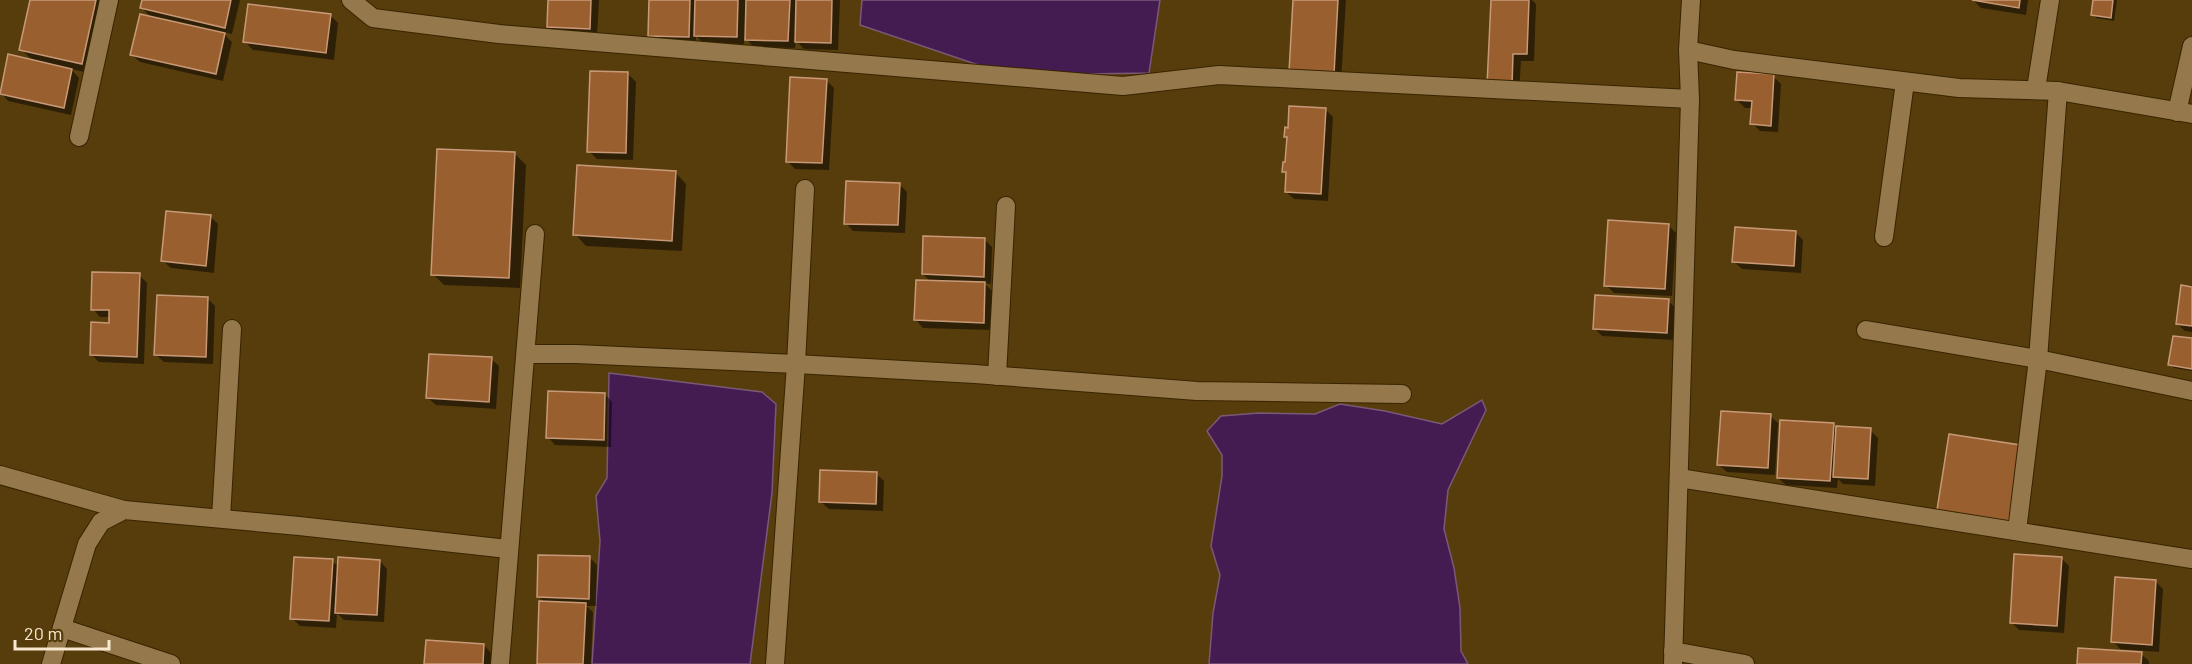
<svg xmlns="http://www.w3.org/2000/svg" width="2192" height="664" viewBox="0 0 2192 664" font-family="Barlow,sans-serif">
<rect width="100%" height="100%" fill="#573d0c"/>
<g fill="#451c51" stroke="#7a5977" stroke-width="1.5">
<path d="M862 0H1160L1149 73 1008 75 860 25Z"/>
<path d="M609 373 762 392 776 404 772 493 750 664H592L600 541 596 496 607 478Z"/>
<path d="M1482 400 1486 410 1448 490 1444 529 1454 568 1460 608 1461 651 1468 664H1209L1213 613 1220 575 1211 546 1222 476V455L1207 431 1221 416 1259 413 1315 414 1340 404 1385 411 1442 424Z"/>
</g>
<g fill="#0007">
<path d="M32 0H109L93 74 71 69 79 78 71 115 8 101 1 93 33 61 21 49Z"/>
<path d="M144 0H240L232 34 222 32 232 42 223 81 140 62 132 55 152 18 142 8Z"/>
<path d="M550 0H599L597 36 556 34 549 27Z"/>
<path d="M650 0H840L838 50 804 49 796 41 795 48 754 47 744 37V44L703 43 696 36V44L657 43 649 35Z"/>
<path d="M1295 0H1346L1341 81 1298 79Z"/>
<path d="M1492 0H1532L1536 4 1534 61H1521L1519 93 1496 92Z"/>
<path d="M1973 0H2028L2026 15 1981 8Z"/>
<path d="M2094 0H2117L2114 21 2096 18 2093 14Z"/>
<path d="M331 16 338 23 334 60 253 50 245 42Z"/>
<path d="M628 74 636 82 633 160 597 159 589 151Z"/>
<path d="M1773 76 1781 84 1778 132 1760 131 1752 123 1753 108H1745L1737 100Z"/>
<path d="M826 80 834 88 829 170 795 169 787 161Z"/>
<path d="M1325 109 1333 117 1328 201 1294 199 1286 192 1287 175 1284 171 1287 163 1288 139 1286 136 1289 129Z"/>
<path d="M515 154 526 165 520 288 444 285 433 274Z"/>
<path d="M675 172 686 184 682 251 586 246 575 234Z"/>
<path d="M899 184 907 192 905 233 853 231 846 223Z"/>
<path d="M211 217 218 224 214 273 171 268 163 261Z"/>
<path d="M1668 225 1676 233 1672 296 1614 293 1606 285Z"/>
<path d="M1795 232 1803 240 1801 273 1742 269 1734 262Z"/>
<path d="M985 240 992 247 991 284 984 283 992 291 991 330 923 328 916 320 931 282 923 274Z"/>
<path d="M139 275 147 283 144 364 99 362 91 354 110 325 111 317H100L93 309Z"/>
<path d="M2192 288V332L2185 331 2177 324Z"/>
<path d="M207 298 215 306 213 364 164 362 156 355Z"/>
<path d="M1668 301 1676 308 1674 340 1602 336 1594 328Z"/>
<path d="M2192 340V371L2174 368 2170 365Z"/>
<path d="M491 359 499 366 496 409 436 405 428 398Z"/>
<path d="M605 394 612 402 611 447 555 445 548 437Z"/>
<path d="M1770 416 1778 423 1775 475 1727 472 1719 465Z"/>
<path d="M1833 425 1836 428 1870 430 1878 438 1875 486 1843 484 1838 479 1837 488 1786 485 1778 478Z"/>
<path d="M876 474 884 481 883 511 829 509 821 502Z"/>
<path d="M589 557 597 565 596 606H586L593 612 591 664H538L545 603 539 597Z"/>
<path d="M2061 558 2069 566 2064 633 2019 630 2011 622Z"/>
<path d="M332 561 339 567 380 561 387 569 384 622 344 620 337 613 336 628 300 626 292 618Z"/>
<path d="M2155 581 2163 589 2159 652 2120 649 2113 641Z"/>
<path d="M484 645 491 653V664H426Z"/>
<path d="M2141 654 2149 661V664H2079Z"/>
</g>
<g fill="#9a5f2e" stroke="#c79978" stroke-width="1.5">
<path d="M30 0H96L82 64 19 50Z"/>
<path d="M142 0H231L225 28 140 8Z"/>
<path d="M548 0H591L590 29 547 27Z"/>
<path d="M649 0H690L689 37 648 36Z"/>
<path d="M695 0H738L737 37 694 36Z"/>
<path d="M746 0H790L788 41 745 40Z"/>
<path d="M796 0H832L831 43 795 42Z"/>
<path d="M1293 0H1338L1334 74 1289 72Z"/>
<path d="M1491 0H1529L1527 54H1513L1512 86 1487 85Z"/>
<path d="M1972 0H2020L2019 8Z"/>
<path d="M2093 0H2113L2111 18 2091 15Z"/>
<path d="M248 4 331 14 326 53 243 42Z"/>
<path d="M140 14 225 33 216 74 130 55Z"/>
<path d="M8 54 72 69 64 108 0 94Z"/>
<path d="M590 71 628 72 626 153 587 152Z"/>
<path d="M1737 72 1774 74 1771 126 1750 124 1752 101 1735 100Z"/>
<path d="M790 77 827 79 822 163 786 162Z"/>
<path d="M1289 106 1326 108 1321 194 1285 192 1286 172H1282L1283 162H1285L1287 137H1284L1285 127 1288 128Z"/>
<path d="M437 149 515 152 509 278 431 275Z"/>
<path d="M577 165 676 171 672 241 573 235Z"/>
<path d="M846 181 900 183 898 225 844 224Z"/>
<path d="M166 211 211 215 206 266 161 261Z"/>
<path d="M1608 220 1669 224 1665 289 1604 286Z"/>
<path d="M1735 227 1796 231 1794 266 1732 262Z"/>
<path d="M923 236 985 238 984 277 922 274Z"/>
<path d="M92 272 140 273 137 357 90 355 91 322 109 323V310H91Z"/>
<path d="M916 280 985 282 984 323 914 320Z"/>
<path d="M2181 285 2192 287V326L2176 324Z"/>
<path d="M157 295 208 297 206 357 154 355Z"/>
<path d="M1595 295 1669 299 1667 333 1593 329Z"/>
<path d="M2173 336 2192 338V369L2168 365Z"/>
<path d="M429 354 492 357 489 402 426 398Z"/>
<path d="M548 391 605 393 604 440 546 438Z"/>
<path d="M1721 411 1771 414 1768 468 1717 465Z"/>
<path d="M1780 420 1834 423 1830 481 1777 478Z"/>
<path d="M1836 426 1871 428 1868 479 1833 477Z"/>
<path d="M1949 434 2020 445 2009 521 1937 510Z"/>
<path d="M820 470 877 472 876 504 819 502Z"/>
<path d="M2014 554 2062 557 2057 626 2010 623Z"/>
<path d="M538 555 590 556 589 599 537 597Z"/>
<path d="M294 557 333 559 329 621 290 619Z"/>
<path d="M338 557 380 560 377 615 335 613Z"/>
<path d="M2115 577 2156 580 2152 645 2111 642Z"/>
<path d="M539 601 586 603 583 664H537Z"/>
<path d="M426 640 484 644 483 664H424Z"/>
<path d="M2078 648 2142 652 2141 664H2077Z"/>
</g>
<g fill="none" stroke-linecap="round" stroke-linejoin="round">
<g stroke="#382401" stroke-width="20">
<g id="street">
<path d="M351 0 373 18 499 34 1123 86 1219 75 1690 99"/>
<path d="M1688 50 1734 60 1959 88 2058 91 2192 114"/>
<path d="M2036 89 2050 0"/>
<path d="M2177 112 2192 46"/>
<path d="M79 137 109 0"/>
<path d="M1884 237 1905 82"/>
<path d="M1866 330 2038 359 2192 391"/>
<path d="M526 354H576L796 364 975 374 1197 391 1402 394"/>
<path d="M997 376 1006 206"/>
<path d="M0 475 124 510"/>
<path d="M1679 478 2192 559"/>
<path d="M221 518 232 329"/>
<path d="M2017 531 2038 359 2058 91"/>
<path d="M62 628 171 664"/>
<path d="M1673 651 1745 664"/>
<path d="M51 664 87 544 101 522 124 510 299 526 508 549"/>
<path d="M500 664 535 234"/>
<path d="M775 664 796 364 805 189"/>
<path d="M1673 664 1690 99 1688 50 1691 0"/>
</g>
</g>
<use href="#street" stroke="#95784b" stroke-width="18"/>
</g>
<path d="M15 640v9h94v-9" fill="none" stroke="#f7e7cf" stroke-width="3"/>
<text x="24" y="640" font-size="18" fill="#f7e7cf" stroke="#573d0c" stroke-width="4.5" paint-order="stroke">20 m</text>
</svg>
